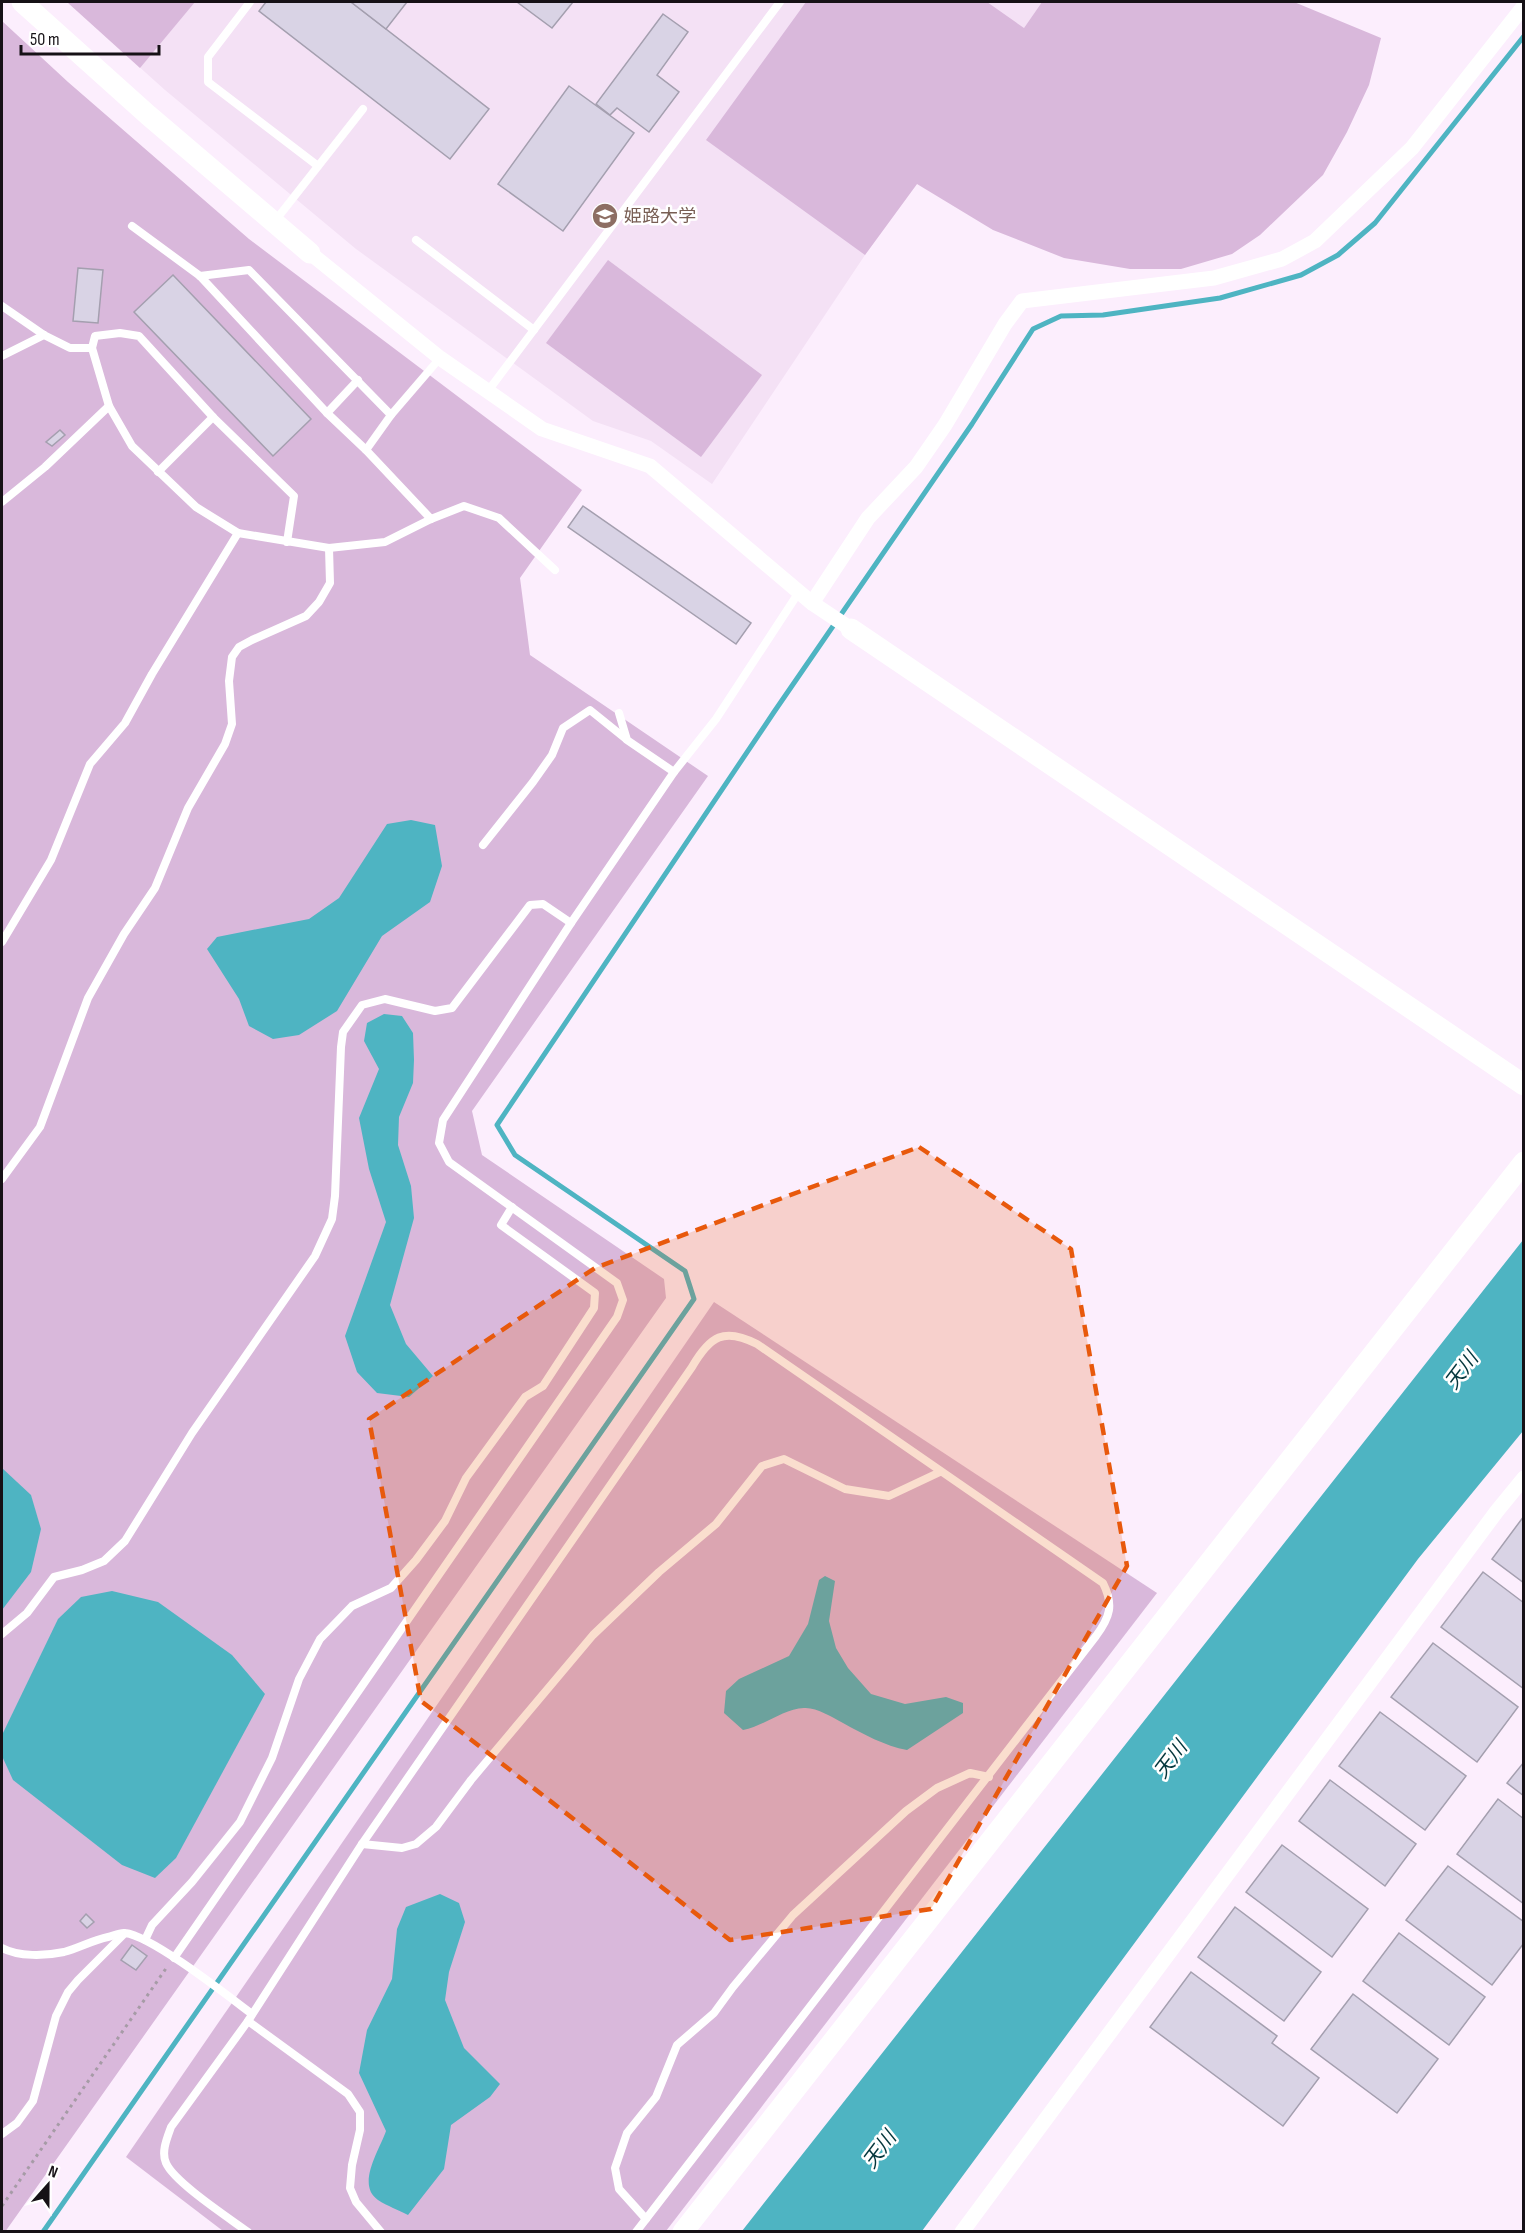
<svg xmlns="http://www.w3.org/2000/svg" width="1525" height="2233" viewBox="0 0 1525 2233" font-family="'Sofia Sans Condensed','Noto Sans JP',sans-serif">
<rect width="100%" height="100%" fill="#fceefd"/>
<path fill="#f4e1f5" d="M67 2H1042L917 184 865 255 712 484 651 441 593 421 356 249 165 90Z"/>
<g fill="#d9b8db">
<path d="M67 2H195L140 68Z"/>
<path d="M806 2H987L1024 28 1042 2H1294L1381 38 1369 85 1347 132 1323 175 1260 235 1232 254 1181 269H1130L1064 258 993 230 917 184 865 255 706 140Z"/>
<path d="M2 21 68 82 249 239 582 490 520 578 530 655 708 776 472 1111 482 1155 664 1279 666 1298 5 2232 2 2231Z"/>
<path d="M608 260 762 375 701 457 546 343Z"/>
<path d="M714 1302 1157 1593 666 2231H223L126 2157Z"/>
</g>
<g fill="#4eb4c2">
<path d="M411 820 435 825 442 866 430 902 382 936 337 1011 299 1035 273 1039 249 1026 239 999 207 949 217 937 309 919 339 898 387 824Z"/>
<path d="M384 1014 402 1016 413 1033 414 1060 413 1083 399 1117 398 1145 411 1186 414 1218 390 1305 406 1344 433 1376 409 1397 377 1393 357 1372 345 1336 386 1222 369 1169 359 1118 379 1069 364 1041 367 1023Z"/>
<path d="M1523 1240V1431L1418 1559 922 2231H742Z"/>
<path d="M2 1468 31 1495 41 1529 31 1572 2 1610Z"/>
<path d="M825 1576 835 1581 829 1621 836 1648 848 1668 871 1694 905 1704 946 1697 963 1703V1713L907 1750C885 1746 863 1734 843 1723 832 1717 816 1707 804 1708 783 1709 764 1726 743 1730L724 1713 726 1691 739 1679 789 1656 808 1624 819 1580Z"/>
<path d="M112 1591 158 1602 232 1655 265 1694 176 1858 155 1878 122 1865 13 1780 2 1756V1735L58 1619 81 1597Z"/>
<path d="M440 1894 459 1903 465 1922 449 1972 445 2000 464 2048 500 2084 490 2097 451 2125 444 2169 408 2215C399 2210 387 2206 378 2200 356 2185 379 2151 386 2131L359 2073 367 2030 392 1979 397 1929 406 1907Z"/>
</g>
<g fill="none" stroke-linecap="round" stroke-linejoin="round">
<path stroke="#4eb4c2" stroke-width="5" d="M43 2232 694 1299 685 1271 515 1155 497 1125 774 712 972 424 1033 329 1061 316 1103 315 1220 298 1301 275 1338 255 1375 223 1524 36"/>
</g>
<g fill="#d9d3e5" stroke="#a49faf" stroke-width="1.5">
<path d="M266 2H351L489 109 450 159 259 11Z"/>
<path d="M351 2H407L386 29Z"/>
<path d="M517 2H573L552 28Z"/>
<path d="M663 14 688 32 657 75 679 92 649 132 617 108 610 115 596 104Z"/>
<path d="M569 86 634 133 563 231 498 184Z"/>
<path d="M78 268 103 270 98 323 73 321Z"/>
<path d="M173 275 311 419 273 456 134 312Z"/>
<path d="M60 430 65 435 52 446 46 442Z"/>
<path d="M583 506 751 623 736 644 568 527Z"/>
<path d="M1524 1516V1583L1492 1559Z"/>
<path d="M1483 1572 1524 1603V1689L1441 1627Z"/>
<path d="M1433 1643 1518 1707 1477 1762 1391 1697Z"/>
<path d="M1380 1712 1466 1776 1425 1830 1339 1766Z"/>
<path d="M1524 1762V1796L1507 1783Z"/>
<path d="M1330 1780 1416 1844 1385 1886 1299 1821Z"/>
<path d="M1498 1799 1524 1819V1904L1457 1854Z"/>
<path d="M1282 1845 1368 1909 1332 1957 1246 1892Z"/>
<path d="M1448 1866 1524 1922V1943L1492 1985 1406 1920Z"/>
<path d="M1235 1907 1321 1972 1284 2021 1198 1957Z"/>
<path d="M86 1914 94 1922 87 1928 80 1921Z"/>
<path d="M1399 1933 1485 1997 1449 2045 1363 1981Z"/>
<path d="M132 1945 147 1956 136 1970 121 1960Z"/>
<path d="M1191 1972 1277 2036 1272 2043 1319 2078 1283 2126 1150 2027Z"/>
<path d="M1353 1994 1438 2059 1397 2113 1311 2049Z"/>
</g>
<g fill="none" stroke-linecap="round" stroke-linejoin="round">
<path stroke="#a69ba6" stroke-width="3" stroke-dasharray="3 4.5" stroke-linecap="butt" d="M2 2206 167 1967"/>
<g stroke="#fff" stroke-width="8">
<path d="M250 2 208 57V82L318 166"/>
<path d="M275 221 363 109"/>
<path d="M132 226 200 276 327 413 366 450 431 519"/>
<path d="M416 240 534 330"/>
<path d="M200 276 249 270 391 415"/>
<path d="M2 306 44 335 70 348H92"/>
<path d="M2 356 44 335"/>
<path d="M488 391 780 2"/>
<path d="M327 413 358 380"/>
<path d="M366 450 391 415 440 358"/>
<path d="M158 472 213 417"/>
<path d="M2 502 45 467 109 406"/>
<path d="M287 542 294 496 213 417 139 336 120 333 95 336 92 348 109 406 132 446 196 507 238 533 329 548 385 542 431 519 464 506 499 518 555 570"/>
<path d="M619 713 627 740 674 772 716 719 799 592"/>
<path d="M483 845 533 782 552 755 563 728 590 710 626 739"/>
<path d="M2 942 51 860 90 764 125 723 152 674 238 533"/>
<path d="M2 1179 40 1127 88 998 124 934 155 888 188 808 225 744 232 724 229 681 232 657 239 647 252 640 306 616 319 602 330 583 329 548"/>
<path d="M2 1634 27 1613 54 1577 82 1570 104 1561 125 1541 192 1433 315 1256 332 1219 335 1196 341 1047 343 1032 362 1005 385 999 435 1011 452 1008 530 905 543 904 571 923"/>
<path d="M362 1844 402 1848 416 1844 436 1827 471 1780 593 1635 659 1572 716 1524 762 1466 784 1459 845 1489 889 1496 940 1472"/>
<path d="M145 1940 152 1925 192 1882 240 1822 272 1758 299 1679 320 1639 352 1606 391 1588 416 1560 445 1521 466 1478 525 1397 543 1386 594 1308 595 1293 501 1225 512 1207"/>
<path d="M2 1948C19 1957 45 1956 64 1952 79 1948 93 1940 108 1937 113 1936 120 1932 125 1933 152 1936 228 1996 252 2014"/>
<path d="M174 1958 617 1317 623 1300 617 1283 449 1162 439 1143 443 1120 571 923 674 772"/>
<path d="M248 2021 348 2094 360 2112V2130L352 2165 350 2188 356 2202 381 2232"/>
<path d="M2 2134 17 2123 33 2101 56 2016 68 1992 78 1980 124 1934"/>
<path d="M646 2219 619 2189 615 2168 627 2133 656 2097 677 2045 714 2013 733 1987 793 1915 906 1811 937 1788 970 1773 989 1777"/>
<path d="M248 2232C229 2218 174 2182 166 2163 161 2152 167 2138 171 2127L248 2021 362 1844 692 1367C710 1336 724 1327 757 1344L1103 1583C1114 1605 1110 1617 1096 1636L636 2232"/>
</g>
<g stroke="#fff" stroke-width="15">
<path d="M310 253 440 358 542 429 650 466 812 603 851 629"/>
<path d="M812 603 868 518 916 467 945 425 1005 324 1022 301 1214 278 1282 259 1315 241 1412 148 1524 6"/>
<path d="M962 2232 1497 1511 1524 1478"/>
</g>
<g stroke="#fff" stroke-width="21">
<path d="M22 2 148 115 310 253"/>
<path d="M851 629 1524 1085"/>
<path d="M683 2232 1524 1162"/>
</g>
</g>
<path fill="#e8590c" fill-opacity="0.2" stroke="#e8590c" stroke-width="4.5" stroke-dasharray="12 8" stroke-linejoin="round" d="M919 1147 1071 1249 1127 1566 931 1909 730 1940 421 1701 369 1419 595 1268Z"/>
<defs>
<g id="university-disc" transform="scale(1.35)"><circle r="9.5" fill="#8d6e63" stroke="#fff"/><path d="M0-5L7-2L0 1L-7-2ZM-4 1L0 2.5L4 1V4Q0 6-4 4Z" fill="#fff"/></g>
</defs>
<g fill-rule="evenodd">
<use href="#university-disc" x="605" y="216"/>
</g>
<g text-anchor="middle" dominant-baseline="central" stroke-width="5" stroke-linejoin="round" paint-order="stroke">
<g font-size="18" fill="#785e54" stroke="#fff" text-anchor="start">
<text x="624" y="216">姫路大学</text>
</g>
<g font-size="20" font-style="italic" fill="#03363c" stroke="#fff">
<text transform="translate(1462 1371) rotate(-53)">天川</text>
<text transform="translate(1171 1760) rotate(-53)">天川</text>
<text transform="translate(880 2150) rotate(-53)">天川</text>
</g>
</g>
<rect width="1525" height="2233" fill="none" stroke="#161116" stroke-width="6"/>
<g transform="translate(48 2185) rotate(21)" stroke="#ffffff" stroke-width="4.5" paint-order="stroke">
<path d="M0-4.5L10 22L0 15L-10 22Z" fill="#161116"/>
<text y="-9" font-size="16" font-weight="bold" text-anchor="middle" fill="#161116">N</text>
</g>
<path d="M21 45v9h138v-9" fill="none" stroke="#161116" stroke-width="3"/>
<text x="30" y="45" font-size="18" fill="#161116" stroke="#ffffff" stroke-width="4.5" paint-order="stroke">50 m</text>
</svg>
